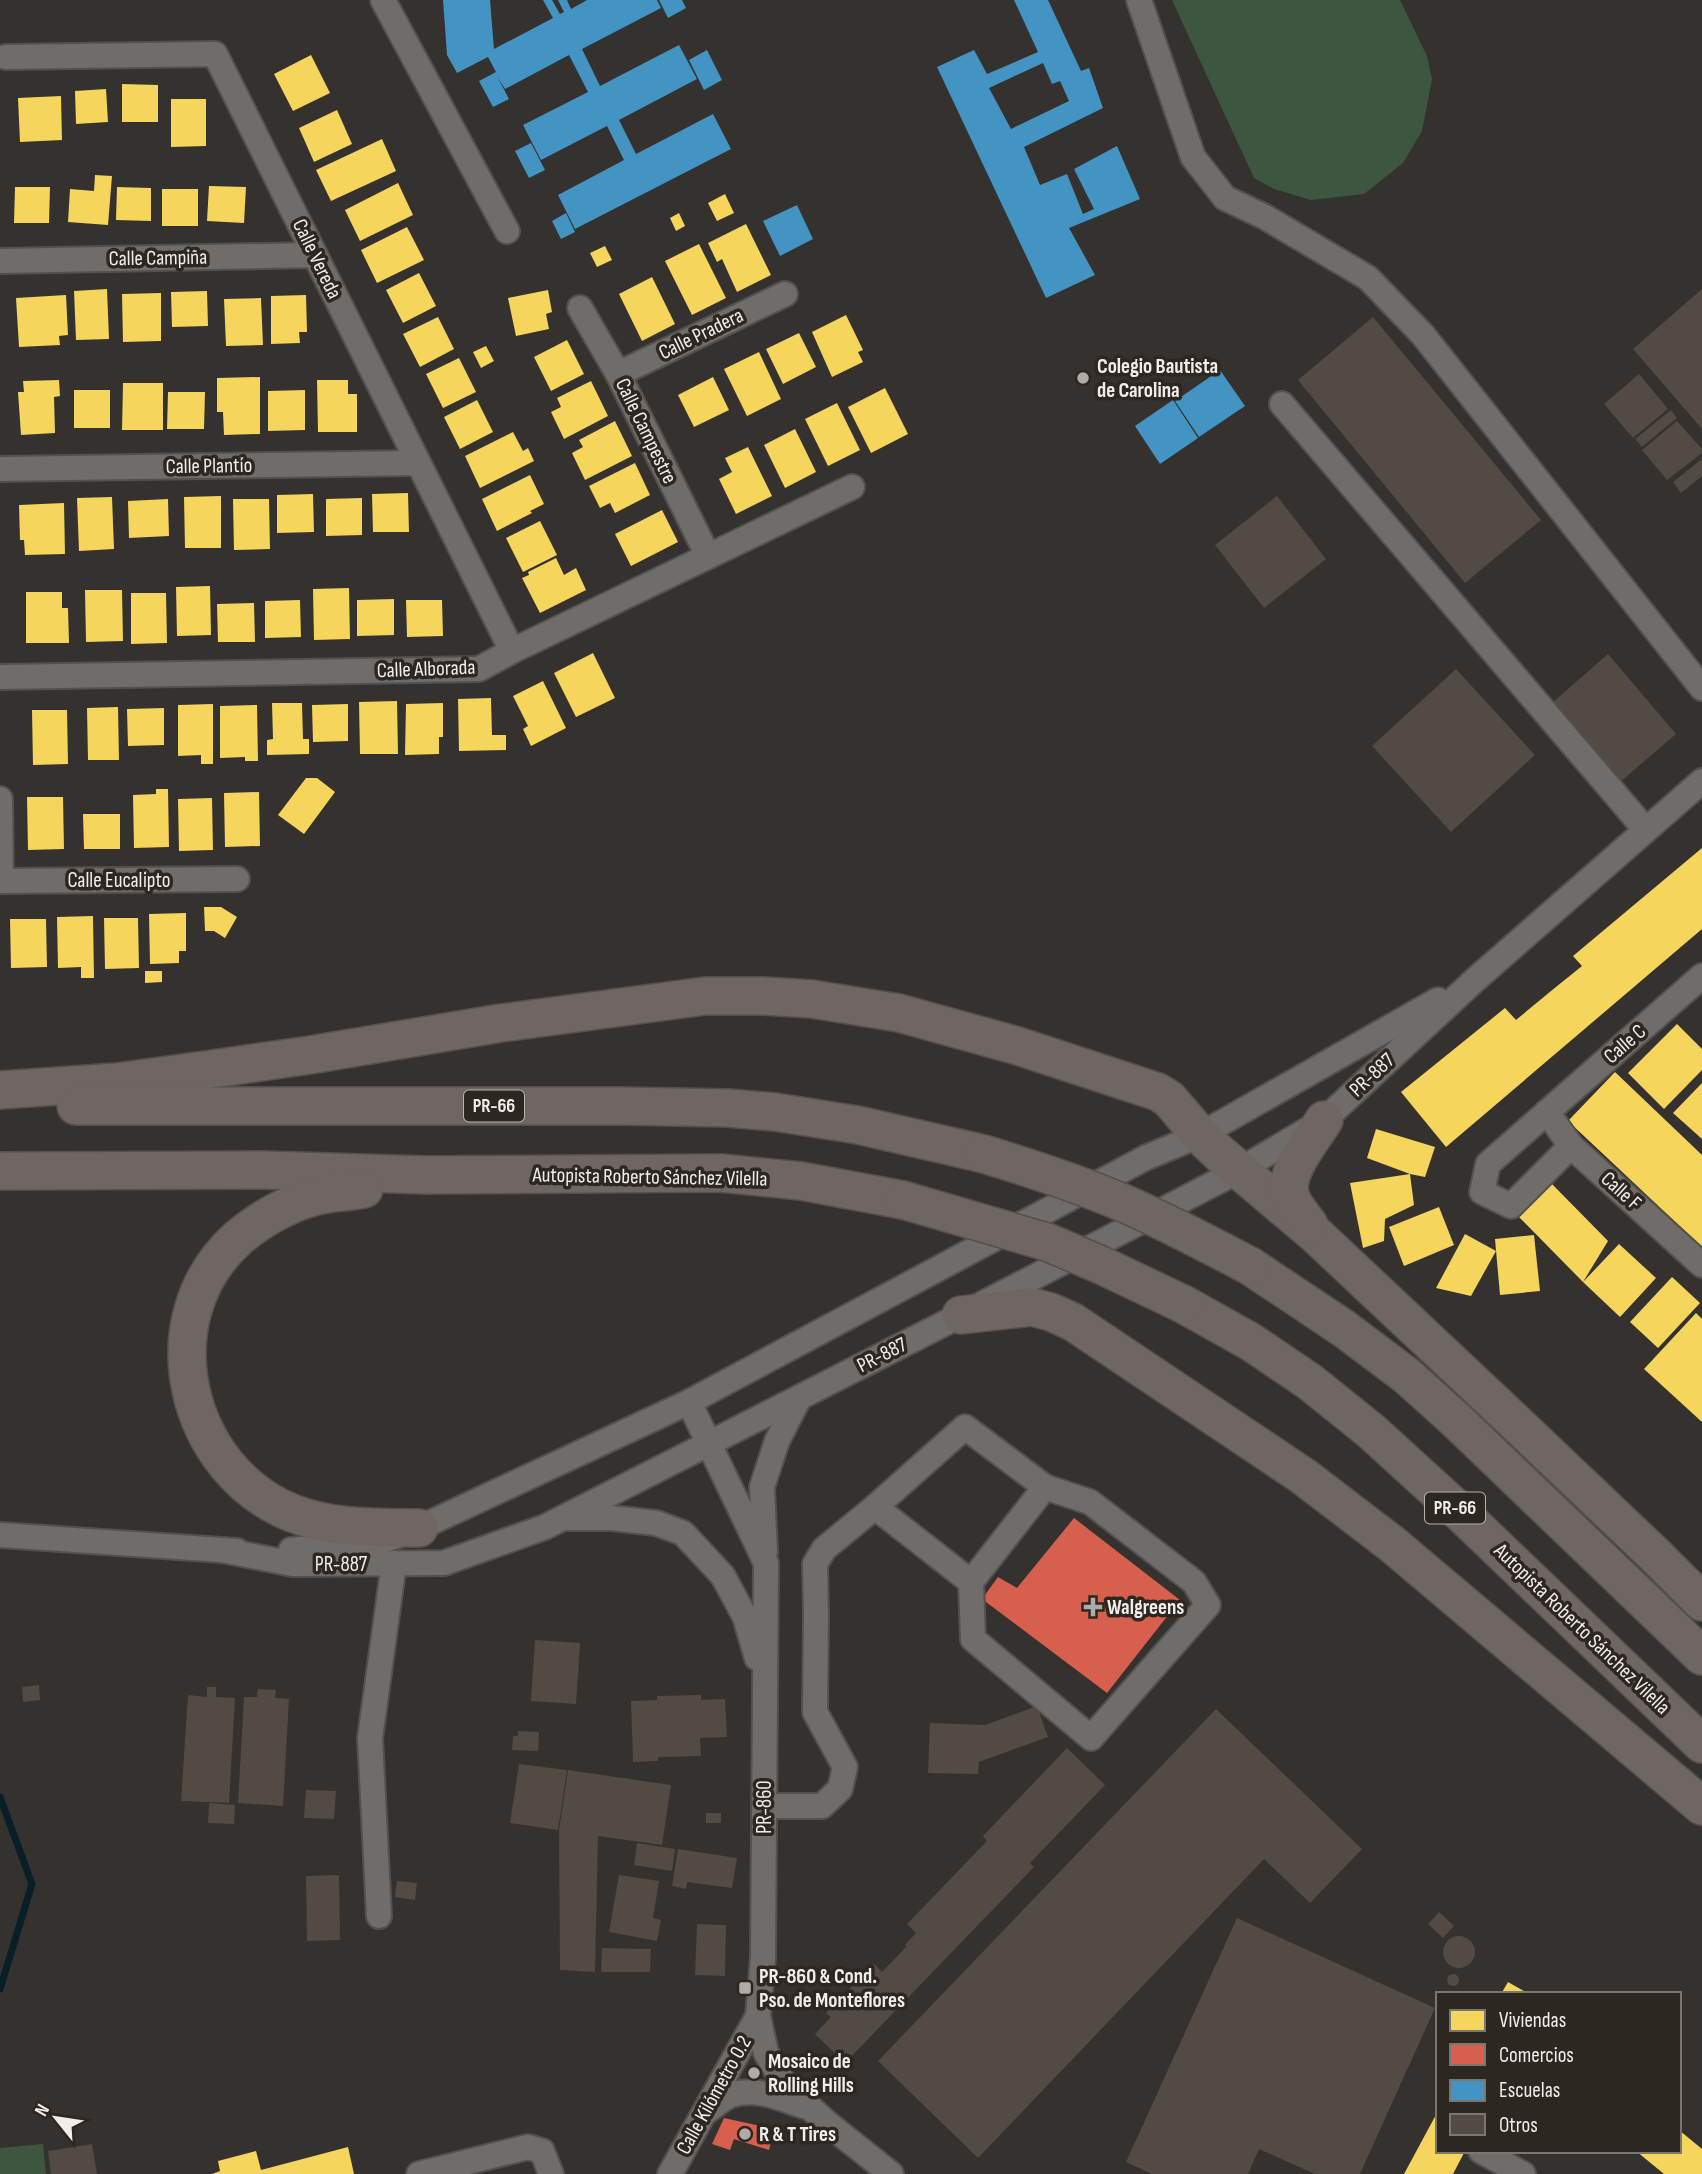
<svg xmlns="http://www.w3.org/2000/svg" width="1702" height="2174" viewBox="0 0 1702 2174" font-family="'Sofia Sans Condensed',sans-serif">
<rect width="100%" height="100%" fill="#34312f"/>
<g fill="#3d563f">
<path d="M1172 0H1400L1427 56 1432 79 1422 131 1403 163 1364 194 1311 200 1274 189 1254 178Z"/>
<path d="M43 2144 46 2174H0V2148Z"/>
</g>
<g fill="#f6d55c">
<path d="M311 55 330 93 293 111 274 74Z"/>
<path d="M122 84 158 85V122H122Z"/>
<path d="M106 89 108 122 76 124 75 91Z"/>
<path d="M61 96 62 140 20 142 18 98Z"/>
<path d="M171 99H206V146L171 147Z"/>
<path d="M337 110 352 144 314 162 299 128Z"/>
<path d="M382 139 396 171 331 201 316 170Z"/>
<path d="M95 175 112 176 108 225 68 222 70 189 94 191Z"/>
<path d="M398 183 413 215 360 241 345 210Z"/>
<path d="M209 186 246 187 244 223 207 221Z"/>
<path d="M15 187H50L49 223H14Z"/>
<path d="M117 187 151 188V221L116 220Z"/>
<rect x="162" y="189" width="36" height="37"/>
<path d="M725 194 734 213 717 221 708 203Z"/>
<path d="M679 213 685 226 676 231 670 218Z"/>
<path d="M746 224 771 275 737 292 722 259 717 262 708 243Z"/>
<path d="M407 227 424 260 377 283 361 250Z"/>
<path d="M699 244 726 298 692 315 665 261Z"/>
<path d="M605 246 612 260 597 267 590 253Z"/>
<path d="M419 273 436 306 403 323 386 290Z"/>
<path d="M652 277 675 324 642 341 619 294Z"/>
<path d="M107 289 109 339 76 340 74 291Z"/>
<path d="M548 290 552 312 546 314 549 329 516 336 508 298Z"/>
<path d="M207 291 208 326 172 327 171 292Z"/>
<path d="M161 293V341L123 342 122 294Z"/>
<path d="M66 295 68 335 59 336 60 345 19 347 16 298Z"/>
<path d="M306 295 307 332H299L300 343 271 344V296Z"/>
<path d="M261 298 263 345 226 346 224 299Z"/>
<path d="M846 315 863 350 858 352 863 362 832 377 812 332Z"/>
<path d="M438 317 454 349 420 367 403 334Z"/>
<path d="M799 333 816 367 783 384 766 349Z"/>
<path d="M567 340 584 374 551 391 534 357Z"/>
<path d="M486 346 494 361 481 368 473 352Z"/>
<path d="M759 352 781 399 747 416 724 369Z"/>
<path d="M459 358 476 392 443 408 426 374Z"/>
<path d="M260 377V434L224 435 223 412H217V378Z"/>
<path d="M713 377 729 410 694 427 678 395Z"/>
<path d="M59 380 60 396 54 397 55 433 21 435 18 392H24L23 381Z"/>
<path d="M317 380H348V394H357V432H318Z"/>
<path d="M591 381 608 416 564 439 551 412 561 407 557 398Z"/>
<path d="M123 383H163V430H122Z"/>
<path d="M885 388 908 434 871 453 848 407Z"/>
<rect x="74" y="390" width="36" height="38"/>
<path d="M305 390V430L268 431V391Z"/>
<path d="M168 392H205L204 429H167Z"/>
<path d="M477 400 493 432 460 449 444 417Z"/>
<path d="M837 403 860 450 828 466 805 419Z"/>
<path d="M615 421 632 456 585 480 572 453 583 447 579 440Z"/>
<path d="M795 429 816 472 785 488 764 445Z"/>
<path d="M513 432 523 451 528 448 534 461 480 488 465 456Z"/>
<path d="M748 447 772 496 736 514 719 479 732 472 725 458Z"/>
<path d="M635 463 650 495 615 513 610 503 600 508 589 486Z"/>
<path d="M530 475 544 504 530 511 532 513 497 531 482 499Z"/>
<path d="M408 493 409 532H373L372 494Z"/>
<path d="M313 494 314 532 277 533V495Z"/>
<path d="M221 496V548H185L184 497Z"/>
<path d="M112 497 114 549 79 551 77 498Z"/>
<path d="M362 498V535L326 536V499Z"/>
<path d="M168 499 169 536 129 538 128 501Z"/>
<path d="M233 499H269L270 549 234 550Z"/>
<path d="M64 503 65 554 25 555 24 540H20L19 505Z"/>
<path d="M662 510 678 542 631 566 615 534Z"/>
<path d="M540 521 557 555 523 572 506 538Z"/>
<path d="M556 558 564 575 576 568 586 590 540 613 522 578 529 575 528 572Z"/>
<path d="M210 586 211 635 177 636 176 587Z"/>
<path d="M349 588 350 639 314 640 313 589Z"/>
<path d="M85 590H122L123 641 86 642Z"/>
<path d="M26 592H62V608H68L69 643H26Z"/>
<path d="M131 593H166L167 643 131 644Z"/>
<path d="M394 599V635L357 636V600Z"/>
<path d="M300 600 301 637 265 638V601Z"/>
<path d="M406 600H442L443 636 407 637Z"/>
<path d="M254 603 255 642H218L217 604Z"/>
<path d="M593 653 615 698 576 717 554 673Z"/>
<path d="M543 681 566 728 531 746 523 729 528 726 513 696Z"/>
<path d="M491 698 492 735H506V750L459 751 458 699Z"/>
<path d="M397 701 398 754H360L359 702Z"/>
<path d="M272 703H302L303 739H309V754L267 755V740L273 739Z"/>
<path d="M443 703V737H439V754L405 755 406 704Z"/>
<path d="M213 704V764H201V755L178 756V705Z"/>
<path d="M348 704V741L313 742 312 705Z"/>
<path d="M257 705 258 761H245V757L220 758V706Z"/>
<path d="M118 707 119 760H88L87 708Z"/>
<path d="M164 708V745L128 746 127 709Z"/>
<path d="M32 710H67L68 764 33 765Z"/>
<path d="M306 778H317L335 792 304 834 278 815Z"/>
<path d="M156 789H168L169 847 134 848 133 795 156 794Z"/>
<path d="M259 792 260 846 225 847 224 793Z"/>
<path d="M27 797H63L64 849 28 850Z"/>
<path d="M212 798 213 850 179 851 178 799Z"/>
<path d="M83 814H120V849H84Z"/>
<path d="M1702 848V929L1446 1147 1401 1092 1505 1008 1516 1020 1551 991 1582 966 1573 956Z"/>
<path d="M204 907H221L237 917 225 938 214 931H205Z"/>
<path d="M186 913V951H179V963L150 964 149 914Z"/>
<path d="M93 916 94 978H81V967L58 968 57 917Z"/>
<path d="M104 918H138L139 968 105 969Z"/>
<path d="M10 919H46L47 967 11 968Z"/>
<path d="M145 971H162V982L145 983Z"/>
<path d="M1677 1024 1702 1049V1070L1664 1109 1628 1073Z"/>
<path d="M1615 1072 1702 1155V1247L1568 1121Z"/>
<path d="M1702 1083V1139L1673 1113Z"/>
<path d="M1376 1129 1435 1147 1425 1177 1410 1174 1414 1205 1385 1219 1384 1241 1363 1248 1350 1183 1410 1174 1367 1158Z"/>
<path d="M1552 1184 1608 1241 1583 1282 1619 1244 1656 1278 1620 1317 1583 1282 1519 1217Z"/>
<path d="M1439 1207 1454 1245 1404 1266 1389 1227Z"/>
<path d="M1465 1234 1496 1251 1471 1296 1436 1288Z"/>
<path d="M1534 1235 1540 1291 1500 1295 1495 1239Z"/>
<path d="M1672 1277 1700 1303 1658 1348 1630 1322Z"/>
<path d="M1696 1313 1702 1319V1422L1644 1369Z"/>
<path d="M1508 1982 1529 1994H1501Z"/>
<path d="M1438 2111V2151H1465L1453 2174H1404Z"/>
<path d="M1679 2130 1702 2149V2174H1664L1636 2151H1679Z"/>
<path d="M348 2147 354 2174H212L220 2171 218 2161 256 2151 261 2170Z"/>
</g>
<g fill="#d6604d">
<path d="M1074 1518 1180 1600 1107 1693 982 1599 998 1577 1017 1588Z"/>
<path d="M724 2118 774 2129 769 2150 734 2139 730 2150 712 2144Z"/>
</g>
<g fill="#4393c3" fill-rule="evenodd">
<path d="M443 0H490L494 49 553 18 543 0H552L560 14 564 12 558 0H567L571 9 587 0H657L661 8 582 49 600 86 679 45 697 79 619 120 636 154 713 114 731 149 575 229 558 195 624 160 607 126 541 160 523 125 588 92 569 55 505 89 497 76 509 99 493 107 479 81 496 72 488 57 457 73 447 55Z"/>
<path d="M659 0H682L686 8 668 18Z"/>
<path d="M1014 0H1048L1081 71 1089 68 1103 108 1024 147 1040 185 1067 174 1083 214 1094 209 1074 169 1117 146 1140 199 1069 228 1095 275 1046 298 937 67 974 50 987 74 1038 52ZM1043 63 1052 84 1060 81 1069 101 1011 129 989 88Z"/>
<path d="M707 50 722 80 704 90 689 60Z"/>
<path d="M531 143 545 170 529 178 515 151Z"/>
<path d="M797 205 813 239 780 256 763 221Z"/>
<path d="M566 213 575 232 561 239 552 221Z"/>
<path d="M1220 370 1245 406 1199 437 1175 401Z"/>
<path d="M1173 400 1198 438 1160 464 1135 426Z"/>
</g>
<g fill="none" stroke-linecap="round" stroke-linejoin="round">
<path stroke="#081f2a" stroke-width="7" d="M0 1797 32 1884 0 1989"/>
</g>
<g fill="#524a43">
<path d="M1702 289V429L1633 349Z"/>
<path d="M1373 317 1541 520 1465 583 1298 380Z"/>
<path d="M1639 374 1668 409 1633 438 1604 404Z"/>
<path d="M1671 410 1677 418 1642 447 1635 439Z"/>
<path d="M1677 421 1702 449V453L1667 480 1642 450Z"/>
<path d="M1702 459V476L1681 493 1673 482Z"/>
<path d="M1277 496 1326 559 1264 608 1215 545Z"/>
<path d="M1608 654 1676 734 1620 782 1552 703Z"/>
<path d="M1456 669 1535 755 1451 832 1372 746Z"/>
<path d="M535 1640 580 1643 576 1704 531 1701Z"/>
<path d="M39 1685 40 1700 23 1702 22 1687Z"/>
<path d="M207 1687H216V1697L235 1698 229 1803 181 1801 188 1695 207 1697Z"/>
<path d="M258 1689 276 1690 275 1698 289 1699 283 1806 238 1803 244 1697H257Z"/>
<path d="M701 1695V1700L725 1699 727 1737 700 1738 701 1756 658 1757V1761L633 1762 631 1701 657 1700V1696Z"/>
<path d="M1037 1706 1048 1737 979 1762 978 1774 928 1773 930 1723 985 1725Z"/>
<path d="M1216 1709 1362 1849 1310 1903 1264 1859 978 2158 878 2061Z"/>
<path d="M518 1731 539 1732 538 1751 512 1750 513 1736H518Z"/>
<path d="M1067 1748 1105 1785 1030 1863 1034 1867 845 2063 815 2034 831 2017 826 2013 874 1964 882 1972 907 1946 905 1945 916 1933 907 1924 987 1841 983 1836Z"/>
<path d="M519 1764 567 1770 558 1830 510 1823Z"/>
<path d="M568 1770 671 1785 662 1845 598 1836 595 1972 560 1970 559 1830Z"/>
<path d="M306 1790 336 1791 334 1819 304 1818Z"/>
<path d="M209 1803 235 1805 234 1824 208 1823Z"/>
<rect x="706" y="1813" width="15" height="10"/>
<path d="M637 1843 675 1849 672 1871 634 1865Z"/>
<path d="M678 1849 737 1858 732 1888 687 1882 686 1889 672 1886Z"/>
<path d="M339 1875 340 1940 307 1941 306 1876Z"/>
<path d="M619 1875 659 1881 653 1918 661 1920 657 1941 609 1932Z"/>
<path d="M397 1881 417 1883 415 1900 395 1897Z"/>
<path d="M1439 1912 1454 1926 1443 1938 1428 1924Z"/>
<path d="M1237 1918 1435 2008 1360 2174H1315L1259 2149 1248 2174H1152L1126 2162Z"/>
<path d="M697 1924 726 1925 725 1976 695 1975Z"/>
<circle cx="1459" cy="1952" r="16"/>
<path d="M602 1948 651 1949 650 1972H601Z"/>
<circle cx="1453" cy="1980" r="6"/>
<path d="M92 2144 97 2174H51L48 2151Z"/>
</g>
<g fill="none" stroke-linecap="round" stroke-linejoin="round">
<g stroke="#53504e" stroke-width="28">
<g id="minor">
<path d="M383 0 507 231"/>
<path d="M1139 0 1193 157 1225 198 1265 217 1368 278 1423 335 1702 688"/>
<path d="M6 57 215 54 512 651"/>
<path d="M0 261 315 255"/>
<path d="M580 308 618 374 708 556"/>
<path d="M618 374 785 294"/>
<path d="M1282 404 1645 829"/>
<path d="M0 469 418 463"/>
<path d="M0 677 479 669 512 651 852 487"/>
<path d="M0 799 1 881"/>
<path d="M0 881 237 879"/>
<path d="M1547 1112 1571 1146 1702 1265"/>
<path d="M1571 1146 1511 1206 1482 1192 1488 1164 1702 976"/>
<path d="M689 1402 766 1563 763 1957 758 2016 766 2053 786 2086 827 2123 891 2174"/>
<path d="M568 1518H611L656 1523 683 1533 723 1576 745 1617 757 1658"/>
<path d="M0 1535 237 1551"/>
<path d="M222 1550 293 1564 444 1563 545 1527 961 1315 1238 1171 1324 1120 1476 979 1702 781"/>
<path d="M291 1550 385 1540 419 1528 689 1402 1145 1158 1200 1135 1438 1000"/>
<path d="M765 1552 762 1487 777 1441 799 1398"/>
<path d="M971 1582 973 1639 1091 1738 1208 1605 1194 1582 1090 1502 1045 1487"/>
<path d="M764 1806H822L840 1789 845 1767 815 1712 816 1614 815 1564 824 1549 875 1507 965 1427 1045 1487 971 1582 875 1507"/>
<path d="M379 1916 370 1738 394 1563"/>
<path d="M707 2111C715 2106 723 2098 731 2095 756 2087 780 2098 803 2106"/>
<path d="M1481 2151 1523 2174"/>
<path d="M419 2174 528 2147 542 2151 551 2174"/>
<path d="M670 2174 758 2016"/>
</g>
</g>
<g stroke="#53504e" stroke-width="40">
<g id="highway">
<path d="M0 1090 117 1082 212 1069 310 1055 501 1023 705 996H763L812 999 899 1013 1018 1046 1158 1092 1169 1099 1200 1135 1219 1153 1315 1234 1515 1422 1655 1555 1702 1602"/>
<path d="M76 1106H622L728 1108 775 1112 858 1125 984 1154"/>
<path d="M0 1171 265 1170 426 1175 721 1173 801 1181 903 1200"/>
<path d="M364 1189C351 1192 339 1192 327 1194 295 1199 261 1218 237 1239 148 1320 185 1470 292 1513 332 1529 377 1527 419 1528"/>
<path d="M1309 1225C1303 1216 1294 1207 1291 1197 1282 1173 1312 1140 1324 1120"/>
<path d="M1250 1266 1343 1328 1407 1376 1457 1421 1702 1656"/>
<path d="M1183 1304 1251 1342 1310 1382 1371 1431 1462 1514 1702 1744"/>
<path d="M961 1315 1032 1307 1051 1312 1073 1322 1303 1476 1392 1544 1702 1806"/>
</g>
</g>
<use href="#minor" stroke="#6f6c6a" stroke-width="24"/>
<use href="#highway" stroke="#6f6563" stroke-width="37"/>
<g stroke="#53504e" stroke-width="40" stroke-linecap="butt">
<g id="highway-bridge">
<path d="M984 1154C1030 1168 1076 1183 1121 1202 1165 1221 1208 1244 1250 1266"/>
<path d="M903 1200 1047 1242 1101 1265 1183 1304"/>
</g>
</g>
<use href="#highway-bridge" stroke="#6f6563" stroke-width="37"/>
</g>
<g fill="#afaba9" stroke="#2d2722" stroke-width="2.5">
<circle cx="1083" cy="378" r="7"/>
<path d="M1089.5 1596.5h7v7h7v7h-7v7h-7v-7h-7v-7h7z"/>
<rect x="738" y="1981" width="14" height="14" rx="3.5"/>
<circle cx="754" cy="2073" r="7"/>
<circle cx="745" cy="2134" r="7"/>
</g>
<g text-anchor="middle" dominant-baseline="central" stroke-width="7" stroke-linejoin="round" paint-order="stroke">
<g fill="#2d2722" stroke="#b6b2ae" stroke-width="2">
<rect x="464" y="1090.5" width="60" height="31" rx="5"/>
<rect x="1425" y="1492.5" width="60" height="31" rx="5"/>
</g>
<g font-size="19" font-weight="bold" fill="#f1edea">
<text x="494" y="1106">PR-66</text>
<text x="1455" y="1508">PR-66</text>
</g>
<g font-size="21" fill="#f1edea" stroke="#2d2722">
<text transform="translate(158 258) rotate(-1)">Calle Campiña</text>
<text transform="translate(317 259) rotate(64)">Calle Vereda</text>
<text transform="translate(701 334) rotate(-26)">Calle Pradera</text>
<text transform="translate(646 431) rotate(64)">Calle Campestre</text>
<text transform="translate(209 466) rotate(-1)">Calle Plantío</text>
<text transform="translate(426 669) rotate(-2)">Calle Alborada</text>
<text x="119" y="880">Calle Eucalipto</text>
<text transform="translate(1625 1044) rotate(-41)">Calle C</text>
<text transform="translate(1372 1075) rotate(-43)">PR-887</text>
<text transform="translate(650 1177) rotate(1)">Autopista Roberto Sánchez Vilella</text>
<text transform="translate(1621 1191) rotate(42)">Calle F</text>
<text transform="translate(882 1355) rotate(-27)">PR-887</text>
<text x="341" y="1564">PR-887</text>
<text transform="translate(1582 1629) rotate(44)">Autopista Roberto Sánchez Vilella</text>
<text transform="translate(764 1807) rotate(-90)">PR-860</text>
<text transform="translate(714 2095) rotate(-61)">Calle Kilómetro 0.2</text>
</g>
<g font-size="21" font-weight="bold" fill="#f1edea" stroke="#2d2722" text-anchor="start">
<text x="1097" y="366">Colegio Bautista<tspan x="1097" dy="24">de Carolina</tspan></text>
<text x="1107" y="1607">Walgreens</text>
<text x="759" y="1976">PR-860 &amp; Cond.<tspan x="759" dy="24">Pso. de Monteflores</tspan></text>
<text x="768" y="2061">Mosaico de<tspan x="768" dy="24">Rolling Hills</tspan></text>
<text x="759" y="2134">R &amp; T Tires</text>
</g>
</g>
<rect x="1436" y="1992" width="245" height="161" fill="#2d2722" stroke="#7b7672" stroke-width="2"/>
<rect x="1450" y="2010" width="35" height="21" fill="#f6d55c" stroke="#7b7672" stroke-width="2"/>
<text x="1499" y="2027" font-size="21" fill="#f1edea">Viviendas</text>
<rect x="1450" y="2044" width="35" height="21" fill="#d6604d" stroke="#7b7672" stroke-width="2"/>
<text x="1499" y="2062" font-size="21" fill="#f1edea">Comercios</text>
<rect x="1450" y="2080" width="35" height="21" fill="#4393c3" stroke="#7b7672" stroke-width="2"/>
<text x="1499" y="2097" font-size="21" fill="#f1edea">Escuelas</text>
<rect x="1450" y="2114" width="35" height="21" fill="#524a43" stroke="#7b7672" stroke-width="2"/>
<text x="1499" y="2132" font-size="21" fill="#f1edea">Otros</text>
<g transform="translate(56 2118) rotate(300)" stroke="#2d2722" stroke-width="5" paint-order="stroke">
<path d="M0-5L12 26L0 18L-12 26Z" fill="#f1edea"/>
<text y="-10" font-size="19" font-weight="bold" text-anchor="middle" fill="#f1edea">N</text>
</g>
</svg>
